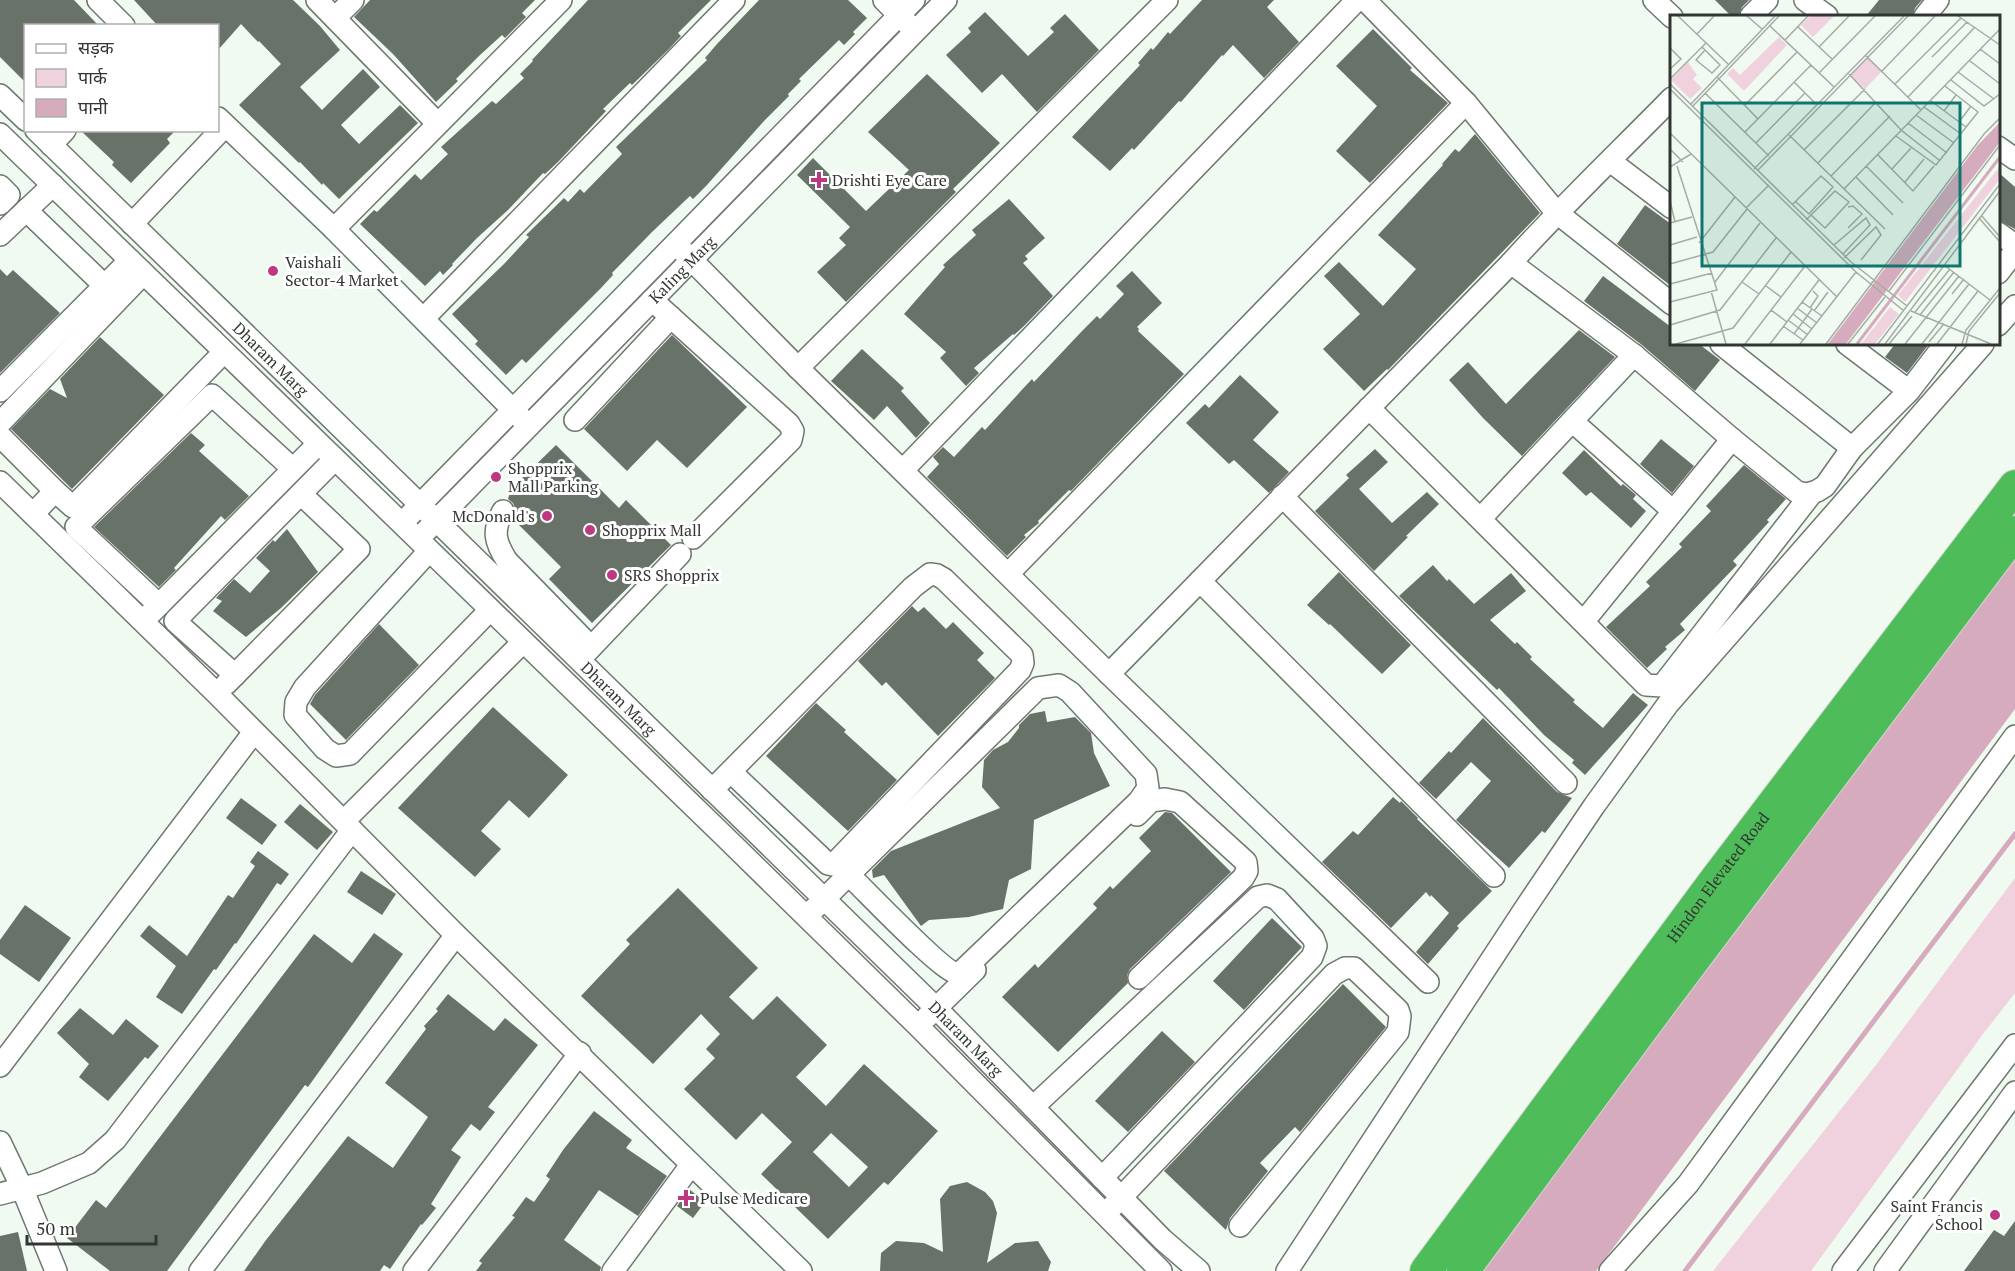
<svg xmlns="http://www.w3.org/2000/svg" width="2015" height="1271" viewBox="0 0 2015 1271" font-family="'PT Serif','Noto Sans Devanagari',serif">
<rect width="100%" height="100%" fill="#f0faf0"/>
<path fill="#efd2de" d="M2015 878V993L1983 1034 1811 1271H1713L1876 1065Z"/>
<path fill="#d6abbe" d="M2015 516V709L1596 1271H1457L1952 605Z"/>
<g fill="none" stroke-linecap="round" stroke-linejoin="round">
<path stroke="#d6abbe" stroke-width="5" d="M1685 1271 2015 834"/>
</g>
<g fill="#697269" fill-rule="evenodd">
<path d="M0 0H74L99 26H26V83L0 57Z"/>
<path d="M134 0H293L320 26 340 50 300 87 322 110 363 69 380 87 341 125 359 144 400 105 418 123 339 199 323 183 322 185 300 162 299 163 239 105 281 64 259 41 258 42 241 24 218 50V26H158Z"/>
<path d="M370 0H535L522 13 526 17 505 38 502 35 480 55 456 79 458 81 436 102 393 54 354 17Z"/>
<path d="M588 0H711L678 33 681 36 669 49 632 85 630 83 603 109 606 111 558 162 545 174 543 173 508 210 477 238 452 264 453 265 443 275 440 271 425 286 360 224 374 210 377 212 415 174 421 180 448 154 441 147 492 101 496 104 524 78 520 74 533 61 532 60Z"/>
<path d="M759 0H848L867 18 853 32 855 34 844 45 839 40 799 79 801 81 788 94 789 96 764 121 706 186 693 199 690 196 652 232 612 273 613 275 601 288 526 363 522 359 506 375 475 344 478 341 452 314 504 264 529 237 526 235 564 198 568 202 580 189 584 193 622 154 616 147 707 60 705 58 717 44Z"/>
<path d="M1202 0H1274L1267 7 1299 42 1264 78 1233 45 1223 56 1222 55 1181 102 1179 101 1134 150 1132 148 1110 171 1072 137 1140 65 1138 63 1151 48 1153 50 1168 32 1170 34Z"/>
<path d="M1715 0H1749L1742 7 1739 16H1731Z"/>
<path d="M1879 0H1922L1915 8 1913 16H1866Z"/>
<path d="M985 12 1028 56 1054 32 1050 28 1065 14 1099 50 1037 112 1002 74 982 93 946 55 971 32 968 28Z"/>
<path d="M1373 29 1412 68 1410 70 1448 103 1370 183 1336 151 1377 106 1336 66Z"/>
<path d="M927 74 1000 143 953 189 956 192 846 302 817 272 846 245 839 238 850 227 797 175 813 158 866 211 909 170 868 132Z"/>
<path d="M80 130H176L167 139 170 143 131 183 112 165 114 162Z"/>
<path d="M1475 134 1540 213 1388 370 1387 369 1364 391 1323 349 1360 314 1324 276 1339 262 1383 306 1416 269 1378 235 1443 165 1442 164 1455 149 1459 152Z"/>
<path d="M1998 172 2015 187V229L1998 220Z"/>
<path d="M1009 199 1045 238 1025 256 1028 259 1023 263 1053 296 1025 325 1014 335 1013 334 974 368 979 373 966 386 940 358 946 352 904 314 945 267 943 265 976 235 972 230Z"/>
<path d="M1645 205 1671 224V286L1617 244Z"/>
<path d="M0 269 7 276 13 270 60 313 0 373Z"/>
<path d="M1132 271 1162 303 1137 327 1139 329 1138 331 1184 374 1071 491 1069 490 1038 521 1039 523 1024 535 1026 537 1007 556 927 477 939 464 933 457 943 447 954 457 982 427 985 430 1032 379 1034 382 1083 330 1097 316 1100 319 1124 294 1116 286Z"/>
<path d="M1603 276 1671 327V344H1699L1720 360 1695 391 1642 345 1584 301Z"/>
<path d="M1579 330 1615 357 1522 456 1483 418 1449 380 1468 362 1506 404Z"/>
<path d="M672 335 747 407 687 468 657 440 627 471 584 429Z"/>
<path d="M100 337 164 395 72 489 11 429 50 389 67 398 60 379Z"/>
<path d="M1895 344H1929L1907 373 1885 357Z"/>
<path d="M862 349 904 388 901 391 930 423 916 438 887 406 874 420 831 381Z"/>
<path d="M1240 375 1279 412 1253 440 1289 472 1269 493 1234 460 1229 464 1186 423 1205 404 1209 408Z"/>
<path d="M191 433 205 445 199 451 249 496 225 520 221 516 174 568 176 570 159 587 94 527Z"/>
<path d="M1661 439 1694 466 1672 493 1640 464Z"/>
<path d="M556 445 619 508 626 500 671 545 592 623 549 579 561 567 513 519 516 510 513 503 508 499 511 489Z"/>
<path d="M1375 449 1388 462 1359 489 1392 523 1427 492 1439 504 1406 536 1408 537 1374 571 1315 511 1349 478 1346 475Z"/>
<path d="M1584 450 1621 486 1623 484 1636 495 1633 499 1646 511 1631 528 1591 492 1586 496 1562 473Z"/>
<path d="M1744 465 1786 499 1767 520 1769 522 1733 561 1737 565 1680 624 1685 630 1665 647 1667 649 1647 668 1606 627 1650 586 1646 582 1682 547 1679 544 1711 511 1706 506Z"/>
<path d="M287 529 318 572 281 608 246 637 213 611 222 601 216 598 234 579 250 593 270 571 256 558 273 540 275 542Z"/>
<path d="M1433 565 1447 581 1449 579 1474 604 1511 573 1526 591 1490 620 1515 644 1517 642 1532 657 1530 659 1575 700 1573 702 1603 728 1633 693 1648 705 1585 775 1572 763 1574 760 1544 735 1499 688 1497 690 1399 596Z"/>
<path d="M1339 572 1411 645 1382 674 1330 624 1329 625 1307 605Z"/>
<path d="M912 606 918 612 924 607 946 629 953 622 984 653 977 660 995 678 938 736 886 682 882 686 858 661Z"/>
<path d="M379 624 419 665 346 740 310 704 315 695Z"/>
<path d="M816 703 846 730 844 732 897 780 848 831 766 756Z"/>
<path d="M493 707 568 775 529 818 509 800 481 831 501 849 475 877 398 808Z"/>
<path d="M1045 711 1047 722 1075 717 1091 733 1094 753 1110 786 1034 820 1031 869 1009 880 1003 909 969 917 929 920 921 926 884 875 873 878 872 870 891 851 1000 808 982 787 984 760 993 750 1008 742 1019 728V725L1030 714Z"/>
<path d="M1483 718 1557 792 1572 798 1545 833 1542 831 1509 868 1456 820 1491 781 1471 762 1436 799 1419 783 1449 751 1451 753Z"/>
<path d="M1393 797 1400 803 1401 801 1418 818 1417 819 1492 891 1457 926 1459 928 1428 964 1416 952 1449 913 1431 895 1430 897 1426 892 1391 928 1322 862 1353 831 1358 835Z"/>
<path d="M241 798 277 825 262 845 226 818Z"/>
<path d="M300 804 333 832 317 850 284 822Z"/>
<path d="M1165 812 1172 813 1231 872 1130 969 1127 975 1128 983 1058 1052 1002 997 1035 964 1038 968 1097 908 1093 904 1110 886 1113 889 1151 851 1139 838Z"/>
<path d="M258 851 289 874 281 885 277 883 236 944 235 943 216 970 214 969 182 1014 156 997 176 966 140 936 149 925 187 956 228 895 233 898 255 866 250 862Z"/>
<path d="M361 871 396 894 382 915 347 892Z"/>
<path d="M678 888 758 968 729 997 753 1020 777 996 827 1045 796 1077 826 1106 864 1064 938 1131 888 1185 884 1182 828 1239 761 1174 792 1142 762 1113 736 1140 684 1089 715 1058 706 1049 720 1034 701 1014 653 1064 581 996 630 944 626 940ZM831 1133 868 1167 849 1187 813 1152Z"/>
<path d="M25 905 71 938 39 982 0 954V940Z"/>
<path d="M1272 918 1302 947 1244 1010 1213 981Z"/>
<path d="M374 933 403 954 308 1087 305 1085 167 1271H110L67 1238 96 1200 106 1208 314 934 352 963Z"/>
<path d="M1343 984 1386 1027 1300 1132 1295 1127 1260 1163 1268 1171 1230 1218 1226 1230 1164 1171Z"/>
<path d="M448 994 494 1031 505 1018 538 1045 488 1107 495 1112 480 1131 471 1124 451 1150 461 1157 431 1204 436 1208 422 1225 421 1224 390 1269 384 1265 380 1271H244L266 1240 348 1136 393 1168 428 1117 385 1083 426 1029 424 1026 438 1011 436 1009Z"/>
<path d="M80 1008 113 1035 126 1019 159 1046 148 1059 145 1057 108 1101 79 1077 89 1064 57 1033Z"/>
<path d="M1162 1031 1195 1062 1128 1132 1095 1101Z"/>
<path d="M594 1111 632 1140 626 1148 667 1176 638 1216 599 1190 564 1240 601 1267 600 1271H476L482 1263 479 1261 515 1217 512 1216 526 1197 534 1202 550 1179 546 1176 563 1150Z"/>
<path d="M967 1182 985 1192 993 1201 997 1213 987 1263 1015 1243 1038 1241 1051 1262 1048 1271H880L881 1253 896 1241 924 1243 943 1252 940 1199 950 1186Z"/>
<path d="M689 1189 705 1202 693 1218 677 1206Z"/>
<path d="M2015 1221V1271H1964L1994 1230 2004 1236Z"/>
<path d="M18 1232 27 1271H0V1236Z"/>
</g>
<g fill="none" stroke-linecap="round" stroke-linejoin="round">
<g stroke="#6f786f" stroke-width="24">
<g id="minor">
<path d="M98 0 124 26"/>
<path d="M317 0 437 123"/>
<path d="M884 0 909 25"/>
<path d="M1365 0 1466 103 1556 212 1672 304"/>
<path d="M1654 0 1672 17"/>
<path d="M1805 0 1827 16"/>
<path d="M1751 16 1767 0"/>
<path d="M1925 16 1938 0"/>
<path d="M335 18 353 0"/>
<path d="M0 95 26 120"/>
<path d="M218 118 334 229 522 419"/>
<path id="s1" d="M36 130 936 1008 1162 1239 1199 1271"/>
<path d="M0 134 724 836 918 1026 1161 1271"/>
<path d="M51 145 65 130"/>
<path d="M1998 147 2015 159"/>
<path d="M1610 161 1672 208"/>
<path d="M0 186 9 195 0 204"/>
<path d="M26 210 105 286"/>
<path d="M132 224 225 126"/>
<path d="M334 229 561 0"/>
<path d="M1998 233 2015 245"/>
<path d="M0 235 53 185"/>
<path d="M676 244 798 368 1109 674 1428 982"/>
<path d="M1511 263 1634 355 1732 439 1797 492 1807 494 1817 491 1825 486 1852 448 1909 391 1945 344"/>
<path d="M1998 273 2015 251"/>
<path d="M652 300 789 424 793 431 791 440 693 538"/>
<path d="M424 318 734 0"/>
<path d="M1998 325 2015 306"/>
<path d="M1721 344 1852 448"/>
<path d="M1847 344 1909 391"/>
<path d="M798 368 1167 0"/>
<path d="M0 391 130 260"/>
<path d="M1369 408 1646 685 1662 686 1812 493"/>
<path d="M575 420 671 317"/>
<path d="M1572 421 1673 511"/>
<path d="M0 423 143 274"/>
<path d="M0 436 55 491"/>
<path d="M903 470 1357 0"/>
<path d="M0 482 217 694 456 935 801 1271"/>
<path d="M1282 496 1566 783"/>
<path d="M503 511C492 531 495 542 507 561L591 647"/>
<path d="M33 514 55 491 73 507 224 352"/>
<path d="M410 515 914 0"/>
<path d="M1481 518 1634 355"/>
<path id="s2" d="M426 531 946 0"/>
<path d="M429 551 305 687 296 702 295 715 325 749 336 756 350 754 490 610"/>
<path d="M1008 574 1466 103"/>
<path d="M1200 581 1494 876"/>
<path d="M159 605 76 527 212 395 293 469"/>
<path d="M149 615 318 444"/>
<path d="M1584 621 1732 439"/>
<path d="M581 658 680 554"/>
<path d="M1109 674 1511 263C1562 206 1618 153 1672 98"/>
<path d="M235 675 175 621 334 460"/>
<path d="M226 684 359 549 301 494"/>
<path d="M712 790 913 587 930 574 937 575 944 579 1022 655 1023 663 1020 670 833 865 828 864 731 772"/>
<path d="M1137 815 1151 801 1165 799 1180 802 1246 862 1247 871 1243 878 1139 978"/>
<path d="M344 821 523 642"/>
<path d="M814 909 1038 688 1059 685 1070 692 1146 774 1148 788 1139 801 959 974C944 974 865 890 849 875"/>
<path d="M927 1017 975 970"/>
<path d="M0 1066 254 732"/>
<path d="M1033 1107 1258 897 1267 895 1277 899 1313 938 1316 946 1312 957 1102 1178"/>
<path d="M0 1142 22 1188 56 1271"/>
<path d="M0 1194 42 1183 89 1163 115 1140 352 830"/>
<path d="M1112 1207 1334 974 1345 968H1354L1398 1010 1400 1016 1398 1032 1240 1226"/>
<path d="M200 1271 456 935"/>
<path d="M414 1271 580 1053"/>
<path d="M613 1271 691 1165"/>
<path d="M1287 1271 1524 910 1594 806 1668 704 1983 344"/>
<path d="M1610 1271 1688 1184 2015 736"/>
<path d="M1843 1271 2015 1045"/>
<path d="M1885 1271 2015 1092"/>
</g>
</g>
<g stroke="#d6d7d6" stroke-width="34">
<g id="highway">
<path id="s3" d="M1426 1271 1713 883 2015 486"/>
<path d="M1463 1271 1659 1006 2015 532"/>
</g>
</g>
<use href="#minor" stroke="#fff" stroke-width="21"/>
<use href="#highway" stroke="#4ebc59" stroke-width="32"/>
</g>
<g fill="#bc3981" stroke="#fff" stroke-width="2">
<path d="M816 171h6v6h6v6h-6v6h-6v-6h-6v-6h6z"/>
<circle cx="273" cy="271" r="6"/>
<circle cx="496" cy="477" r="6"/>
<circle cx="547" cy="516" r="6"/>
<circle cx="590" cy="530" r="6"/>
<circle cx="612" cy="575" r="6"/>
<path d="M683 1189h6v6h6v6h-6v6h-6v-6h-6v-6h6z"/>
<circle cx="1995" cy="1215" r="6"/>
</g>
<g text-anchor="middle" dominant-baseline="central" stroke-width="6" stroke-linejoin="round" paint-order="stroke">
<g font-size="16" fill="#323632" stroke="#fff" text-anchor="start">
<text x="832" y="180">Drishti Eye Care</text>
<text x="285" y="262">Vaishali<tspan x="285" dy="18">Sector-4 Market</tspan></text>
<text x="508" y="468">Shopprix<tspan x="508" dy="18">Mall Parking</tspan></text>
<text x="535" y="516" text-anchor="end">McDonald's</text>
<text x="602" y="530">Shopprix Mall</text>
<text x="624" y="575">SRS Shopprix</text>
<text x="700" y="1198">Pulse Medicare</text>
<text x="1983" y="1206" text-anchor="end">Saint Francis<tspan x="1983" dy="18">School</tspan></text>
</g>
<g font-size="16" fill="#323632" stroke="#fff">
<text stroke="none"><textPath href="#s2" startOffset="366">Kaling Marg</textPath></text>
<text stroke="none"><textPath href="#s1" startOffset="328">Dharam Marg</textPath></text>
<text stroke="none"><textPath href="#s1" startOffset="814">Dharam Marg</textPath></text>
<text stroke="none"><textPath href="#s3" startOffset="490">Hindon Elevated Road</textPath></text>
<text stroke="none"><textPath href="#s1" startOffset="1300">Dharam Marg</textPath></text>
</g>
</g>
<g transform="translate(1670 15)">
<rect width="330" height="330" fill="#f0faf0"/>
<path d="M140 1H164L143 22 131 10ZM109 22 117 30 74 76 57 59 63 53 70 60ZM198 42 212 56 195 74 180 60ZM18 47 27 60 23 64 32 73 20 84 1 65ZM330 151V164L235 287 228 280ZM220 292 229 299 205 329H191Z" fill="#efd2de"/>
<path d="M330 107V127L176 329H158L307 131Z" fill="#d6abbe"/>
<path fill="none" stroke="#d6abbe" stroke-width="3" d="M187 329 330 142"/>
<path fill="none" stroke="#a4aca4" stroke-width="1.5" d="M8 1 58 49M77 1 92 14M288 1 330 30M100 11 164 72M128 12 162 44M27 19 44 1M115 25 138 1M32 32 50 50 42 58 26 45 35 35M149 32 179 1M0 33 11 44 0 54M310 34 330 49M196 41 251 95M262 42 297 7M300 46 330 69M212 56 265 1M288 57 324 84M149 58 205 1M179 59 231 115 269 145M47 62 88 104M0 64 36 28M281 65 314 91 330 79M124 67 147 90M0 69 181 247 237 291M225 69 291 3M0 74 186 257 234 296M35 78 99 141M238 82 305 12M261 86 296 112M21 89 105 1M75 90 127 37M23 91 109 1M254 92 291 119M274 96 286 80M246 100 284 128M289 107 301 91M238 108 277 138M75 117 141 50M0 118 167 282M119 120 215 214M226 121 266 150 308 97 275 71M86 128 135 78M0 134 13 147M134 135 195 74M208 140 243 176 264 151M148 148 206 87M196 151 233 188M0 152 21 139M84 154 234 1M222 154 241 133M88 155 238 1M161 161 220 101M186 162 223 200M235 167 254 144M174 174 330 14M0 186 5 207M123 189 151 161 163 172 139 199 126 187M76 193 99 170M311 200 330 222M309 203 330 227M136 205 165 176 179 187 155 213 141 200M0 208 22 202M178 213 192 199 183 191 178 192M29 228 65 182M0 230 27 222M164 230 196 203 200 210 173 239M174 243 206 212 211 220 191 245M0 249 43 237 77 194M274 250 320 285M45 267 90 208M72 267 89 279M0 269 42 258M96 271 111 282M41 276 56 329M219 276 330 130M282 279 294 264M0 287 47 275 7 151M132 287 152 301M127 293 147 308M140 293 148 281 143 276M101 295 117 307M144 296 158 277M241 296 321 329M245 297 280 254M123 299 142 314M250 300 284 257M118 305 138 320M0 310 50 295 106 223M113 311 133 325M124 319 142 294M259 327 273 310M6 329 63 313 121 237M75 329 135 251M100 329 149 265M130 329 186 257M156 329 314 119 330 103M178 329 215 282M208 329 330 169M215 329 330 176M219 329 242 301M235 329 289 261M252 329 299 269M267 329 308 276M292 329 296 315 330 273M296 329 299 316 330 278"/>
<path fill="#0f766e" fill-opacity="0.15" stroke="#0f766e" stroke-width="3" d="M32 88H290V251H32Z"/>
<rect width="330" height="330" fill="none" stroke="#323632" stroke-width="3"/>
</g>
<rect x="24" y="24" width="195" height="108" fill="#ffffff" stroke="#adafad" stroke-width="1.5"/>
<rect x="36" y="44" width="30" height="9" fill="#ffffff" stroke="#adafad" stroke-width="1.5"/>
<text x="78" y="54" font-size="18" fill="#323632">सड़क</text>
<rect x="36" y="69" width="30" height="18" fill="#efd2de" stroke="#adafad" stroke-width="1.5"/>
<text x="78" y="84" font-size="18" fill="#323632">पार्क</text>
<rect x="36" y="99" width="30" height="18" fill="#d6abbe" stroke="#adafad" stroke-width="1.5"/>
<text x="78" y="114" font-size="18" fill="#323632">पानी</text>
<path d="M27 1235v9h129v-9" fill="none" stroke="#323632" stroke-width="3"/>
<text x="36" y="1235" font-size="18" fill="#323632" stroke="#ffffff" stroke-width="4.5" paint-order="stroke">50 m</text>
</svg>
